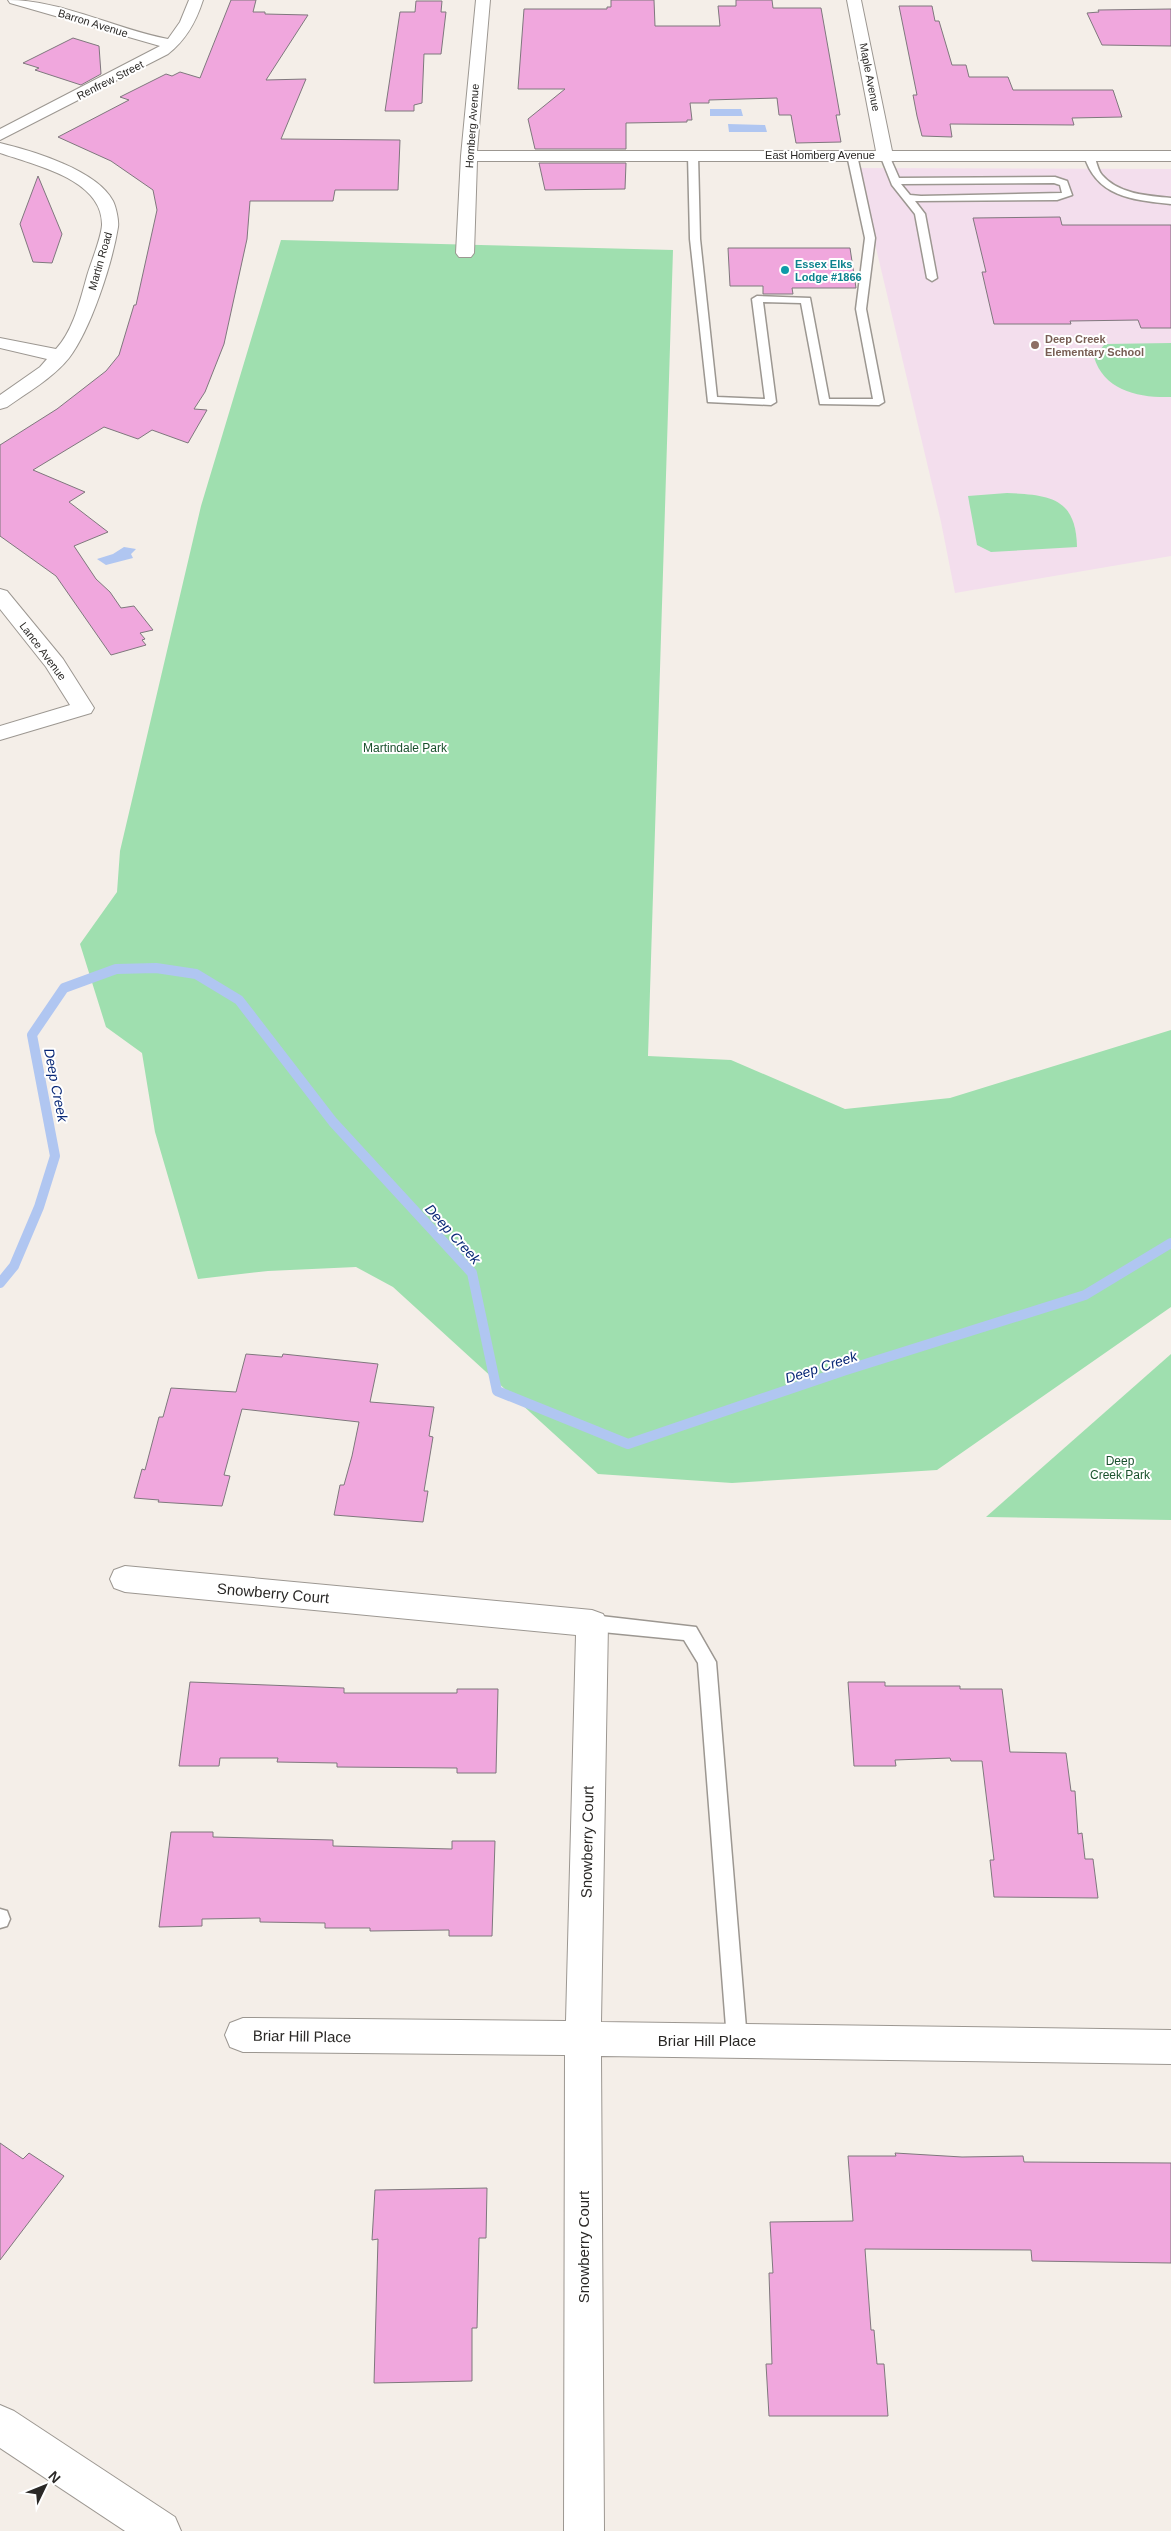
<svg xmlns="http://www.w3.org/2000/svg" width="1171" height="2531" viewBox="0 0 1171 2531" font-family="Arial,sans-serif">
<rect width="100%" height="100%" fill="#f4eee8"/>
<path fill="#f3deed" d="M857 168 1171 169V556L955 593 941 522Z"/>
<g fill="#9fdfaf">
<path d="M281 240 673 250 648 1056 731 1060 845 1109 950 1098 1171 1030V1307L937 1470 732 1483 598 1474 393 1287 356 1267 268 1271 198 1279 155 1132 142 1053 106 1027 80 944 117 892 120 851 201 506Z"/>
<path d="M1171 343V397C1139 398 1104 391 1094 357L1105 344Z"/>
<path d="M1007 493C1049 495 1076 497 1077 547L991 552 977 545 968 496Z"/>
<path d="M1171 1354V1520L986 1517Z"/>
</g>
<g fill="#b0c6f1">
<path d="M710 109H741L743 116H710Z"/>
<path d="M728 124 765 125 767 132H729Z"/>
<path d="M124 547 136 549 131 554 133 558 106 565 97 559 113 554Z"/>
</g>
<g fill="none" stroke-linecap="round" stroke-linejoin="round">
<path stroke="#b0c6f1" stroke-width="10" d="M0 1283 14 1266 39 1207 55 1156 32 1035 64 988 116 969 156 968 196 974 239 1000 333 1122 472 1273 497 1391 628 1444 843 1371 1085 1295 1171 1243"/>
</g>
<g fill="#f0a7dd" stroke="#7f787d">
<path d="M231 0H256L253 12H265V14L308 15 266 80 306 79 281 139 400 140 398 190H335L333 201H250L247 239 224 344 205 392 194 409 207 410 188 443 152 430 138 439 104 427 33 470 85 492 69 502 108 532 74 546 96 579 110 592 121 608 134 606 153 630 140 633 145 639 142 640 146 645 111 655 56 576 0 536V445L57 409 106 371 119 355 134 305H136L157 210 153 190 111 161 58 137 129 100 120 97 166 74 172 76 180 72 200 78Z"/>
<path d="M611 0H654L655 26H720L718 6H736V0H772L773 8H821L840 115H836L841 142 796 143 791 115H779L777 98 709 100V103H690L692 120H687V122L626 123V149H535L528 119 565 89H518L524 9H607V7H611Z"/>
<path d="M416 1H442L441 12H446L441 54H424L422 103 414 105V111H385L400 12H415Z"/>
<path d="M899 6H932L935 21H939L952 65H966L969 77H1008L1013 90H1113L1122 117 1072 118 1074 125 950 124 952 137 922 136 917 116 913 95H917Z"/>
<path d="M1171 9V46L1102 45 1087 13 1099 12 1098 10Z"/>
<path d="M73 38 99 46 101 74 81 85 35 70 39 68 23 63Z"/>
<path d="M539 163H626L625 189 545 190Z"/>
<path d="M38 176 62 234 52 263 33 262 20 224Z"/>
<path d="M1060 217 1062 225H1171V328H1141L1138 320 1070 321 1071 324H994L982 272H986L973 218Z"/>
<path d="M728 248H850L856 288H792L793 294H763V286H730Z"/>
<path d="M246 1354 282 1357 283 1354 378 1364 370 1402 434 1407 429 1436 433 1437 424 1491H428L423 1522 334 1515 340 1485H344L352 1456 359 1422 242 1409 224 1475 230 1476 222 1506 158 1502 159 1500 134 1498 142 1469 145 1470 159 1417H163L171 1388 236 1392Z"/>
<path d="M190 1682 344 1688V1693H457V1689H498L496 1773H457V1768L337 1767V1763L277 1762 278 1758H220L219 1766H179Z"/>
<path d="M848 1682H885V1686H960V1689H1002L1010 1752 1066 1753 1071 1791H1075L1078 1834 1082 1833 1085 1859H1093L1098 1898 994 1897 990 1860H994L982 1761H951L950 1758 895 1760 896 1766H854Z"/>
<path d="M171 1832H213V1837L333 1840V1846L452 1849V1841H495L492 1936H449V1930L370 1931V1928H325V1923L260 1922V1918L202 1919V1926L159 1927Z"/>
<path d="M0 2143 23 2159 29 2153 64 2176 0 2260Z"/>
<path d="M895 2153 962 2157 1023 2156 1024 2162 1171 2163V2263L1032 2261 1031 2250 865 2249 871 2330H874L877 2364H884L888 2416H769L766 2364H772L769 2273H773L770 2222 853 2221 848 2156H896Z"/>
<path d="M487 2188 486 2238H479L477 2328H472V2381L374 2383 378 2239 372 2240 375 2190Z"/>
</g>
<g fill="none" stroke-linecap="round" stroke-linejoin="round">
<g stroke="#9c9791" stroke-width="3">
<g id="lane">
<path d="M852 152 857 155 875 238 866 309 884 402 879 405 820 404 801 303 763 302 776 402 771 405 708 402 690 239 688 155 693 152 698 155 700 239 717 397 765 399 752 299 757 296 810 298 829 399H873L856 309 865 238 847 155Z"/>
<path d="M1089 152C1097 155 1096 168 1102 175 1118 194 1148 196 1171 198V204C1133 200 1096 197 1084 155Z"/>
<path d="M882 153H888L899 178 1055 177 1067 181 1072 195 1057 200 915 201 925 214 937 278 932 281 927 278 915 214 892 185 880 155ZM1054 183 1060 185 1062 193 921 196 910 195 901 184Z"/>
<path d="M592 1615 696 1627 716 1662 747 2040 744 2047 737 2050 730 2047 727 2040 698 1663 684 1640 592 1631 585 1628 583 1623 585 1618Z"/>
<path d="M0 1909 7 1911 10 1919 7 1926 0 1928Z"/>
</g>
</g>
<g stroke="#9c9791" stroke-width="2">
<g id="street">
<path d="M8 0C62 0 115 29 168 39L180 22 189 0H203C196 22 186 40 168 54L0 140V129L160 46 10 3Z"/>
<path d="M476 0H490L477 151H876L847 0H861L892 151H1171V161H477L474 253 471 257H459L456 253 461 156Z"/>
<path d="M0 143C33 151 97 170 113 201 116 207 119 221 118 227 112 264 91 329 69 358 53 378 28 392 7 407L0 409V395L40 367 47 359 0 348V338L56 349C73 331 80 301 87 276 91 262 101 239 102 225 103 179 34 165 0 153Z"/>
<path d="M0 589 7 591 63 659 94 708 91 713 0 740V726L70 705 46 667 0 609Z"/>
<path d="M125 1566 592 1610 603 1614 608 1623 601 2022 1171 2030V2064L601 2056 604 2531H564L565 2055 243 2052 230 2047 225 2035 230 2023 243 2018 566 2021 576 1635 125 1592 114 1588 110 1579 114 1570Z"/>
<path d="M0 2405 14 2411 175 2517 181 2531H125L0 2448Z"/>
</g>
</g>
<use href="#lane" fill="#fff" fill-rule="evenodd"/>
<use href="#street" fill="#fff" fill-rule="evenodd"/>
</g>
<circle fill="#0f9aa8" stroke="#fff" stroke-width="2" cx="785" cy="270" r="5"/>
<circle fill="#8d6e63" stroke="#fff" stroke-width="2" cx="1035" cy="345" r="5"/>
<g text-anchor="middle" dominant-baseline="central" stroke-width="4" stroke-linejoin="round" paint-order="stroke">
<g font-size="11" fill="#2a2826" stroke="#fff">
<text transform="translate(93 23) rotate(17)">Barron Avenue</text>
<text transform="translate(870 77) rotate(79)">Maple Avenue</text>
<text transform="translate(110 80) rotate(-27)">Renfrew Street</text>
<text transform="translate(472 126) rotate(-86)">Homberg Avenue</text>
<text x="820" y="155">East Homberg Avenue</text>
<text transform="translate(100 261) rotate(-74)">Martin Road</text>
<text transform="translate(43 651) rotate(53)">Lance Avenue</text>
</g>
<g font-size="11" font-weight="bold" fill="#0d838f" stroke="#fff" text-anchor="start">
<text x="795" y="264">Essex Elks<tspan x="795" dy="13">Lodge #1866</tspan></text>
</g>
<g font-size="11" font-weight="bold" fill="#785e54" stroke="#fff" text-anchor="start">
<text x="1045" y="339">Deep Creek<tspan x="1045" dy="13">Elementary School</tspan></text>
</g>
<g font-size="12" fill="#1a512d" stroke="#fff">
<text x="405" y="748">Martindale Park</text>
<text x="1120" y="1461">Deep<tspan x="1120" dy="14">Creek Park</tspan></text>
</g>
<g font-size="14" font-style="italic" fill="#082776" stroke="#fff">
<text transform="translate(56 1085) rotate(79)">Deep Creek</text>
<text transform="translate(453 1234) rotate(48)">Deep Creek</text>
<text transform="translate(821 1367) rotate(-18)">Deep Creek</text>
</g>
<g font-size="15" fill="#2a2826" stroke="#fff">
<text transform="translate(273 1593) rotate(5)">Snowberry Court</text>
<text transform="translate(587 1842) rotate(-89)">Snowberry Court</text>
<text transform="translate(302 2036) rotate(1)">Briar Hill Place</text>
<text x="707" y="2040">Briar Hill Place</text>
<text transform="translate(583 2247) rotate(-90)">Snowberry Court</text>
</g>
</g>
<g transform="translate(45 2486) rotate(47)" stroke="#ffffff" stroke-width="4" paint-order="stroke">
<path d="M0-4L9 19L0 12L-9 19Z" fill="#2a2826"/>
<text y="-8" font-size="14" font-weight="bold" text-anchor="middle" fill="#2a2826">N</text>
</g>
</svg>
